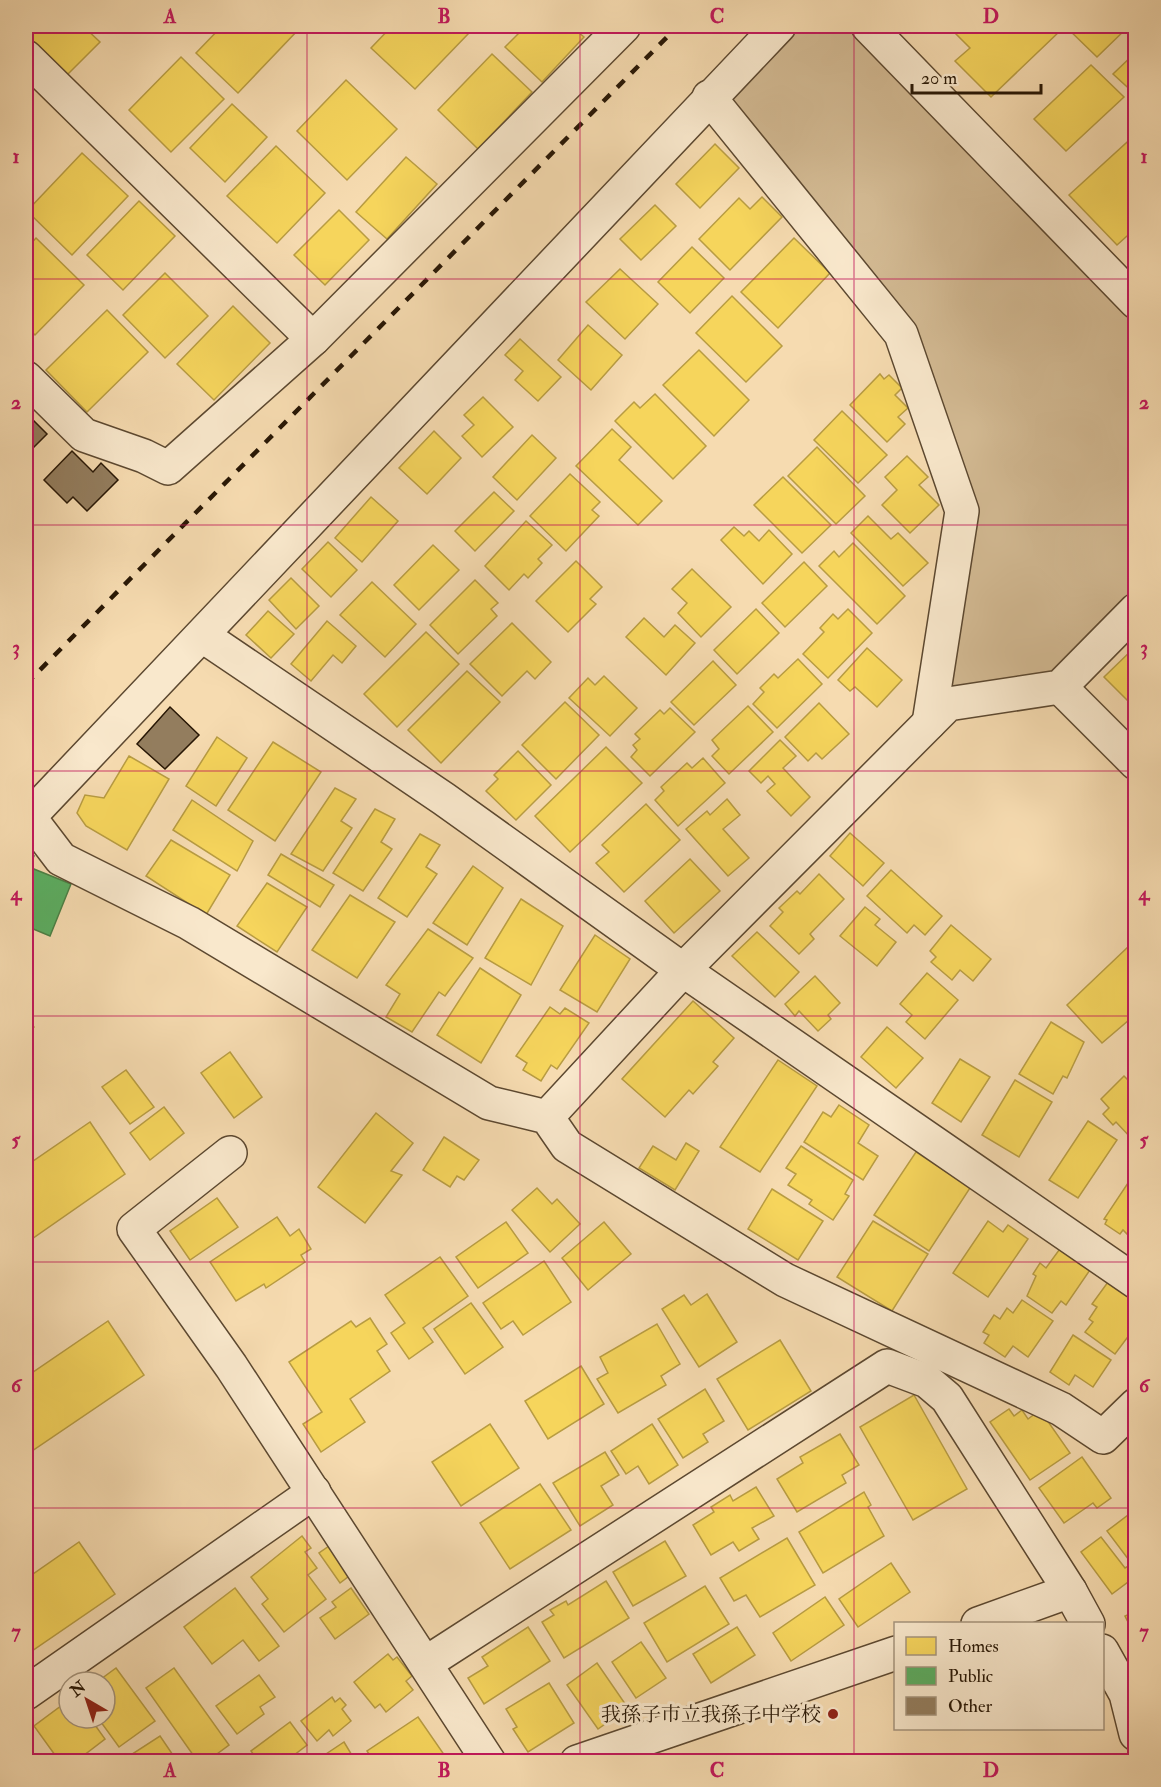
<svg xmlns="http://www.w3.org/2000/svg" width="1161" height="1787" viewBox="0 0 1161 1787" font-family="'IM FELL Double Pica','Noto Serif JP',serif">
<rect width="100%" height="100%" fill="#f6dbb0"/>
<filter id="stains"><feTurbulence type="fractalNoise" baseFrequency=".00333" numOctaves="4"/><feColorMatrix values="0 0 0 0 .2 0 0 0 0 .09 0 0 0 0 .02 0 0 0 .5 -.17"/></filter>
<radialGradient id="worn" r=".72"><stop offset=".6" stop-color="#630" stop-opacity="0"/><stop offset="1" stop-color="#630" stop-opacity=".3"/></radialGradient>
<path fill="#d3ba93" stroke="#7e684c" stroke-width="1.5" d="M793 26H856L1135 316V593L1058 673 948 688 973 508 911 328 724 99Z"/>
<g fill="#f6d55c" stroke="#b89c42" stroke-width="1.5">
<path d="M34 26H83L100 42 66 76 26 38Z"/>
<path d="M222 26H293L298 30 238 93 196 53Z"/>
<path d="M392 26H459L468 34 415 89 371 48Z"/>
<path d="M526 26H571L584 37 542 82 505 47Z"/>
<path d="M965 26H1057L1061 30 991 97 955 61 970 48 956 34Z"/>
<path d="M1065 26H1129L1097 57Z"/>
<path d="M1136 52V95L1113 74Z"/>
<path d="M492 54 532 92 478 149 438 110Z"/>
<path d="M181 57 224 99 171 152 129 110Z"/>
<path d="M1091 65 1124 97 1066 151 1034 119Z"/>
<path d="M346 80 397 129 347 180 297 131Z"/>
<path d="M232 104 267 137 225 182 190 148Z"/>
<path d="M1136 134V228L1117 245 1069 195Z"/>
<path d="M715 144 739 168 700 208 676 184Z"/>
<path d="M276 146 325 193 277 243 227 196Z"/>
<path d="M82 153 128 196 72 255 27 211Z"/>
<path d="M406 157 437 184 387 239 356 212Z"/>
<path d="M762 197 782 217 730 270 699 239 739 198 750 209Z"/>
<path d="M139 201 175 236 123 290 87 255Z"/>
<path d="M655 205 676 226 641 260 620 239Z"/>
<path d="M339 210 369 240 325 285 294 255Z"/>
<path d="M36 238 84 285 35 335 26 326V249Z"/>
<path d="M794 238 830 273 778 328 741 292Z"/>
<path d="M692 247 724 278 690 313 658 282Z"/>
<path d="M620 269 658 304 625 339 586 302Z"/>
<path d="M165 273 208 316 165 358 123 315Z"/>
<path d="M732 296 782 346 746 382 696 333Z"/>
<path d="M233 306 270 343 214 400 177 364Z"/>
<path d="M107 310 148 352 87 412 46 370Z"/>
<path d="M588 325 622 355 591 390 558 360Z"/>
<path d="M520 339 561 377 538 401 515 380 523 371 505 355Z"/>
<path d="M699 350 749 400 714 436 663 385Z"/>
<path d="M880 374 884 379 889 375 902 388 895 395 908 408 898 417 905 424 887 442 850 405Z"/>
<path d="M655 394 706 446 673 479 615 421 634 402 640 408Z"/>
<path d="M483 397 513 427 482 457 462 436 474 425 464 415Z"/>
<path d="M842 411 887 455 858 483 814 440Z"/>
<path d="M612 429 631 447 619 460 662 501 638 525 576 466Z"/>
<path d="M434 431 461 458 427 494 399 468Z"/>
<path d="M532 435 556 458 517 500 493 477Z"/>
<path d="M817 447 865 496 836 524 788 476Z"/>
<path d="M907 456 928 477 919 485 939 505 910 533 882 505 897 490 885 477Z"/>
<path d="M570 474 600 502 592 510 599 516 566 551 530 516Z"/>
<path d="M783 477 831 525 802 553 754 505Z"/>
<path d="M494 492 514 511 475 551 455 531Z"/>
<path d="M371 497 398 521 362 562 335 538Z"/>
<path d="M868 516 891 539 898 533 928 563 903 586 851 533Z"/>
<path d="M526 521 552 545 538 559 542 563 528 578 524 574 509 590 485 566Z"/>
<path d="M734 527 744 536 749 531 759 541 769 530 792 554 763 584 721 540Z"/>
<path d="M328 542 357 570 331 597 302 569Z"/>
<path d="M853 543 905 596 877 624 819 566 834 551 839 557Z"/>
<path d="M433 545 459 570 419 610 394 585Z"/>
<path d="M576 561 602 587 590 599 596 604 568 632 536 601Z"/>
<path d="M804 562 827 586 785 627 762 603Z"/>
<path d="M692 569 731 607 701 637 678 613 687 603 672 589Z"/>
<path d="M291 578 319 606 296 629 269 600Z"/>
<path d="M475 580 498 603 491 609 497 616 458 654 430 625Z"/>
<path d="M372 582 416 624 385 657 340 615Z"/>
<path d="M756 609 779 633 737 674 714 650Z"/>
<path d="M848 609 872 633 828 678 803 654 824 632 820 628 833 614 838 619Z"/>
<path d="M268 611 294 634 271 658 246 635Z"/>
<path d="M644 618 664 637 675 625 695 643 666 675 626 637Z"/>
<path d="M327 621 356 646 342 663 333 655 311 681 291 664Z"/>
<path d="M512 623 551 662 535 679 527 671 502 696 470 664Z"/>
<path d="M426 632 459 664 397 727 364 694Z"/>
<path d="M1136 646V709L1104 677Z"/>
<path d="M867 648 902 680 877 707 855 687 850 691 838 680Z"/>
<path d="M798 659 822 684 777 728 753 704 764 692 760 688 774 674 778 678Z"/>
<path d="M713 661 736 685 694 725 671 702Z"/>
<path d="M467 671 500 702 441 763 408 730Z"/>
<path d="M604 676 637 708 610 736 569 698 588 678 595 685Z"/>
<path d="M565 702 599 735 556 779 522 745Z"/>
<path d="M819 703 849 734 822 759 816 753 808 761 785 737Z"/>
<path d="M748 706 773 732 729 774 712 756 719 749 712 740Z"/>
<path d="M670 708 695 732 650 776 631 757 637 750 633 745 640 739 635 734 660 710 664 714Z"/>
<path d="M217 737 247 758 216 806 186 786Z"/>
<path d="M780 740 796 756 783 768 810 797 791 816 767 791 775 784 768 776 761 783 749 771Z"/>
<path d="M273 742 321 772 275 841 228 810Z"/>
<path d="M606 747 642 783 570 852 535 816Z"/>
<path d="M518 751 551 785 516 820 486 791 498 779 494 775Z"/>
<path d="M129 756 169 779 127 850 86 826 77 813 85 795 104 798Z"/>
<path d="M703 758 725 783 678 826 655 800 664 791 661 787 687 763 692 768Z"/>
<path d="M335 788 356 799 341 821 352 828 323 871 291 854Z"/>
<path d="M727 799 740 815 723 829 749 858 728 876 686 829 707 811 710 815Z"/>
<path d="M192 800 253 841 237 871 173 830Z"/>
<path d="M646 804 680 840 624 892 596 863 609 852 602 845Z"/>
<path d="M375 809 395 819 381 842 392 849 363 891 333 873Z"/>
<path d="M850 833 884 863 863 886 830 856Z"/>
<path d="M420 834 440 845 426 867 437 874 407 917 378 898Z"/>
<path d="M171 840 230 875 206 915 146 876Z"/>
<path d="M281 854 334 885 320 907 268 875Z"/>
<path d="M690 859 720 891 674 933 645 901Z"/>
<path d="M473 866 503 888 467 945 433 923Z"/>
<path d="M891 870 942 916 925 935 914 925 907 933 867 896Z"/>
<path d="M819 874 844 899 810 934 814 939 799 954 770 926 783 912 779 908 797 891 800 894Z"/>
<path d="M267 883 307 907 277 952 237 926Z"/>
<path d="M350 895 395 922 357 978 312 950Z"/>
<path d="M521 899 563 926 531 985 485 958Z"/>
<path d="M865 907 880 919 875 925 896 942 877 966 840 936Z"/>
<path d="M951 925 991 959 973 981 960 970 952 980 931 962 936 957 930 951Z"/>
<path d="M428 929 473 958 445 996 439 992 412 1032 386 1017 400 994 386 985Z"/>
<path d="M757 932 799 972 775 997 732 956Z"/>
<path d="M595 935 630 959 597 1012 560 990Z"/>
<path d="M1130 945 1136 951V1014L1102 1043 1067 1005Z"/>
<path d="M480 968 521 995 481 1063 437 1035Z"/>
<path d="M927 973 958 1000 925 1039 906 1022 912 1015 900 1004Z"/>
<path d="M815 976 840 1003 828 1015 831 1019 818 1031 799 1011 795 1016 785 1004Z"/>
<path d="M693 1001 734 1038 713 1062 718 1066 693 1094 689 1090 665 1117 622 1079Z"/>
<path d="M550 1007 560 1014 565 1008 589 1023 557 1069 551 1065 541 1081 523 1070 527 1063 516 1056Z"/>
<path d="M26 1014 34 1027 26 1033Z"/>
<path d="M1051 1022 1084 1042 1067 1078 1063 1076 1053 1094 1019 1074Z"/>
<path d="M887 1027 923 1058 896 1088 861 1057Z"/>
<path d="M230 1052 262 1097 234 1118 201 1073Z"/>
<path d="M960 1059 990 1077 961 1122 932 1103Z"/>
<path d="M778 1060 817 1086 760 1172 720 1147Z"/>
<path d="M126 1070 154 1107 130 1124 102 1087Z"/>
<path d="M1124 1076 1136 1088V1135L1132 1139 1116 1122 1113 1125 1103 1114 1109 1108 1101 1099Z"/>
<path d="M1015 1080 1052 1102 1019 1157 982 1135Z"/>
<path d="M839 1105 869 1125 858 1143 878 1156 863 1180 804 1142 823 1112 831 1117Z"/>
<path d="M164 1107 184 1133 150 1160 130 1133Z"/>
<path d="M376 1113 413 1143 391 1171 402 1175 365 1223 318 1187Z"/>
<path d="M1088 1121 1117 1140 1078 1198 1049 1180Z"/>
<path d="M90 1122 125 1174 26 1243V1166Z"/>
<path d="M444 1137 479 1160 464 1180 457 1176 450 1187 423 1170Z"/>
<path d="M686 1143 699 1151 675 1190 639 1168 653 1146 676 1160Z"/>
<path d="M801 1146 853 1180 845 1194 849 1196 833 1220 809 1204 812 1200 788 1185 796 1174 786 1168Z"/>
<path d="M916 1152 970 1188 929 1251 874 1215Z"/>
<path d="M1136 1171V1222L1127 1234 1123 1230 1120 1234 1105 1224 1107 1220 1104 1219Z"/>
<path d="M537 1188 552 1204 557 1199 580 1224 550 1252 512 1210Z"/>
<path d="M772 1189 823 1221 798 1260 748 1229Z"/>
<path d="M217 1198 238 1227 190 1260 170 1231Z"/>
<path d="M277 1217 290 1236 299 1229 311 1249 301 1255 305 1262 266 1288 264 1284 236 1301 210 1262Z"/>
<path d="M873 1221 928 1254 892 1311 837 1277Z"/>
<path d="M988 1221 1003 1232 1008 1225 1028 1239 988 1297 953 1273Z"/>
<path d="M506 1222 528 1253 478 1288 456 1257Z"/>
<path d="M604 1222 631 1254 588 1290 562 1258Z"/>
<path d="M1062 1246 1092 1267 1066 1305 1061 1301 1052 1313 1027 1296 1036 1276 1033 1274 1040 1263 1046 1268Z"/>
<path d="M440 1257 468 1296 423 1328 433 1342 409 1359 391 1333 405 1323 385 1295Z"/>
<path d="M544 1261 571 1302 523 1335 513 1321 501 1329 483 1303Z"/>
<path d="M1108 1282 1136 1301V1326L1115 1354 1085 1332 1093 1322 1089 1319 1097 1307 1092 1304Z"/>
<path d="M707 1294 737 1342 699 1367 662 1309 684 1295 691 1305Z"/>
<path d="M1022 1300 1053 1321 1028 1357 1013 1346 1005 1357 984 1343 989 1335 983 1332 994 1315 1000 1319 1007 1308 1013 1313Z"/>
<path d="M471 1303 503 1347 465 1374 434 1329Z"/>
<path d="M370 1318 387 1344 377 1351 390 1371 350 1399 365 1422 321 1452 303 1424 322 1412 289 1362 351 1321 356 1327Z"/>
<path d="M108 1321 144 1375 26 1455V1377Z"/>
<path d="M657 1324 680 1364 661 1376 666 1385 618 1413 597 1379 608 1373 600 1357Z"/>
<path d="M1073 1335 1111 1360 1093 1387 1075 1375 1069 1385 1050 1372Z"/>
<path d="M780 1340 811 1391 748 1430 717 1379Z"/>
<path d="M581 1366 604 1404 548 1439 525 1401Z"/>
<path d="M705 1389 724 1421 703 1434 708 1442 683 1458 658 1419Z"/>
<path d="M914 1395 967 1489 913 1520 860 1427Z"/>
<path d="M1009 1409 1014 1416 1022 1410 1028 1419 1040 1410 1070 1453 1030 1480 990 1422Z"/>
<path d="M490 1424 519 1468 461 1506 432 1462Z"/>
<path d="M652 1424 678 1465 649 1484 638 1466 626 1474 611 1451Z"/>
<path d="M840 1434 859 1465 842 1475 846 1483 797 1512 777 1479 803 1463 800 1457Z"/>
<path d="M605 1452 619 1475 601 1486 613 1505 580 1526 553 1483Z"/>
<path d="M1082 1457 1111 1498 1097 1508 1093 1503 1064 1523 1039 1488Z"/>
<path d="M540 1484 571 1530 510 1569 480 1523Z"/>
<path d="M756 1487 774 1516 752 1528 759 1539 739 1551 733 1542 711 1555 693 1525 714 1512 711 1507 730 1495 733 1501Z"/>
<path d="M864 1492 871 1505 868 1507 884 1536 823 1573 799 1532Z"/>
<path d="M1132 1512 1136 1516V1576L1112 1594 1081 1552 1101 1537 1125 1568 1132 1564 1107 1531Z"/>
<path d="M302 1536 311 1548 305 1552 317 1568 308 1575 326 1599 284 1632 262 1604 268 1599 251 1577Z"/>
<path d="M787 1538 815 1585 760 1617 746 1595 734 1601 720 1578Z"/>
<path d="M665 1541 686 1576 633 1606 613 1572Z"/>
<path d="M79 1542 115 1594 26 1655V1579Z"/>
<path d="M332 1544 353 1573 340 1583 319 1553Z"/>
<path d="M891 1563 910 1592 858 1627 839 1599Z"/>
<path d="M606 1581 629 1618 564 1658 542 1622 554 1615 550 1610 566 1601 568 1605Z"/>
<path d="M705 1586 729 1624 667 1662 644 1623Z"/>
<path d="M235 1588 279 1646 259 1661 243 1640 212 1664 184 1627Z"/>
<path d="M351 1588 369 1614 335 1639 320 1618 336 1607 332 1602Z"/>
<path d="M825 1597 844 1625 791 1661 773 1633Z"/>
<path d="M1136 1611V1638L1125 1616Z"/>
<path d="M528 1627 550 1661 484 1704 468 1678 488 1666 482 1657Z"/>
<path d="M737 1627 755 1655 711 1683 693 1654Z"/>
<path d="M641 1642 666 1678 636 1698 612 1662Z"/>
<path d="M388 1654 393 1660 397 1657 412 1676 406 1681 413 1690 386 1712 380 1704 375 1708 354 1682Z"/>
<path d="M597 1663 628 1708 598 1729 567 1685Z"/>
<path d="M116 1668 155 1721 119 1747 98 1718H105V1682H97Z"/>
<path d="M174 1668 229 1745 206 1762H198L146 1688Z"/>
<path d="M259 1675 275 1697 260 1707 264 1714 237 1734 216 1706Z"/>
<path d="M549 1683 574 1723 528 1752 513 1729 517 1727 506 1709Z"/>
<path d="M332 1697 335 1702 340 1698 346 1705 342 1709 351 1721 333 1736 329 1730 317 1741 301 1721Z"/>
<path d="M69 1700V1718H90L105 1739 75 1762H49L55 1755 34 1726Z"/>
<path d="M418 1717 445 1756 437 1762H374L367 1751Z"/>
<path d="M290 1722 307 1745 285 1762H259L251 1751Z"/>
<path d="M160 1736 177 1761 128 1762 126 1758Z"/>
<path d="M344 1742 356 1762H314Z"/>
<path d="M241 1756 246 1762H233Z"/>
</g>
<path fill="#5aae61" stroke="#4b8145" stroke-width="1.5" d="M26 853 34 856 29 867 71 884 50 936 26 926Z"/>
<g fill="#937d5e" stroke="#281705" stroke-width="1.5">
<path d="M26 413 47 434 26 455Z"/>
<path d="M72 451 93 472 101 463 118 480 87 511 73 497 67 503 44 480Z"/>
<path d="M170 707 199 735 165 769 137 744Z"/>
</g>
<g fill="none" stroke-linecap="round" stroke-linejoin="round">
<g stroke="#5c4830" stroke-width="36">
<g id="minor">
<path d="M779 26 29 817 61 859 189 923 489 1103 547 1117 567 1146 785 1280 1061 1409 1103 1437 1136 1405"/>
<path d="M868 26 1136 302"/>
<path d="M26 57 313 339"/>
<path d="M709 97 901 334 962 511 929 723"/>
<path d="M26 378 84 435 144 456 168 468 313 339 624 26"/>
<path d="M203 636 444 799 683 970 1136 1282"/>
<path d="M1060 687 1136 763"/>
<path d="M547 1117 683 970 948 704 1060 687 1136 610"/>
<path d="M230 1153 134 1229 231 1366 489 1762"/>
<path d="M978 1624 1070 1591"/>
<path d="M1102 1651 1126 1694 1136 1734"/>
<path d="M426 1663 887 1366 927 1381 947 1398 1070 1591 1088 1624"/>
<path d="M26 1693 314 1492"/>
<path d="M577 1762 896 1653"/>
</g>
</g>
<use href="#minor" stroke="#f9e8cc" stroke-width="33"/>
<path stroke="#281705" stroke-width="4.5" stroke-dasharray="10 10" stroke-linecap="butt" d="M26 684 678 26"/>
</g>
<path fill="none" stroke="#c2185b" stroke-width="1.5" stroke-opacity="0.55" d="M307 26V1762M580 26V1762M854 26V1762M26 279H1136M26 525H1136M26 771H1136M26 1016H1136M26 1262H1136M26 1508H1136"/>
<circle fill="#8f2418" stroke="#f9e8cc" stroke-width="2" cx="833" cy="1714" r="6"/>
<g text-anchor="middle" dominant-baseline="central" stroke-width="6" stroke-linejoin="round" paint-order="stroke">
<g font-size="20" fill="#281705" stroke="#f9e8cc" text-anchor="end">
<text x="821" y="1714">我孫子市立我孫子中学校</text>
</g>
</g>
<rect width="1161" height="1787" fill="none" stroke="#f6dbb0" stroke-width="66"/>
<rect x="894" y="1622" width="210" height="108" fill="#f9e8cc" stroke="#a5947c" stroke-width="1.5"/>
<rect x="906" y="1637" width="30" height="18" fill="#f6d55c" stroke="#a5947c" stroke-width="1.5"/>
<text x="948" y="1652" font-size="18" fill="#281705">Homes</text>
<rect x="906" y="1667" width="30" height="18" fill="#5aae61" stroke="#a5947c" stroke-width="1.5"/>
<text x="948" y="1682" font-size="18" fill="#281705">Public</text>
<rect x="906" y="1697" width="30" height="18" fill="#937d5e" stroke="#a5947c" stroke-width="1.5"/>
<text x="948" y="1712" font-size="18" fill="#281705">Other</text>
<g transform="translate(87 1700) rotate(321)"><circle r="28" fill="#f9e8cc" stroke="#a5947c" stroke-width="1.5"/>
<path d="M0-4.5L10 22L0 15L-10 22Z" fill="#8f2418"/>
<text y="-9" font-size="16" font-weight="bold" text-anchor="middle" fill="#281705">N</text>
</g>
<path d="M912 84v9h129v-9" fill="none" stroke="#281705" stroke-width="3"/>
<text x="921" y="84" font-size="18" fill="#281705" stroke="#f9e8cc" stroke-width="4.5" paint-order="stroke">20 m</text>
<rect x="33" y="33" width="1095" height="1721" fill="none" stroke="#c2185b" stroke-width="2"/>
<g font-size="20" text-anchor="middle" font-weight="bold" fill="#c2185b">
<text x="170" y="23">A</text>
<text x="444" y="23">B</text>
<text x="717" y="23">C</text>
<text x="991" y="23">D</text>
<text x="16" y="163">1</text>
<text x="1144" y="163">1</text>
<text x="16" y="409">2</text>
<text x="1144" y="409">2</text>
<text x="16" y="654">3</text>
<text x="1144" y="654">3</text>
<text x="16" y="900">4</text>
<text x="1144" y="900">4</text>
<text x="16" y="1146">5</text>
<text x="1144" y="1146">5</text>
<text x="16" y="1392">6</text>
<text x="1144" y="1392">6</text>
<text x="16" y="1638">7</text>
<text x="1144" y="1638">7</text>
<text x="170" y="1777">A</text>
<text x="444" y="1777">B</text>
<text x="717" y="1777">C</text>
<text x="991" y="1777">D</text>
</g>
<rect width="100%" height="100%" filter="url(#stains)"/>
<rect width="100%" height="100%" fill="url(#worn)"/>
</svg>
